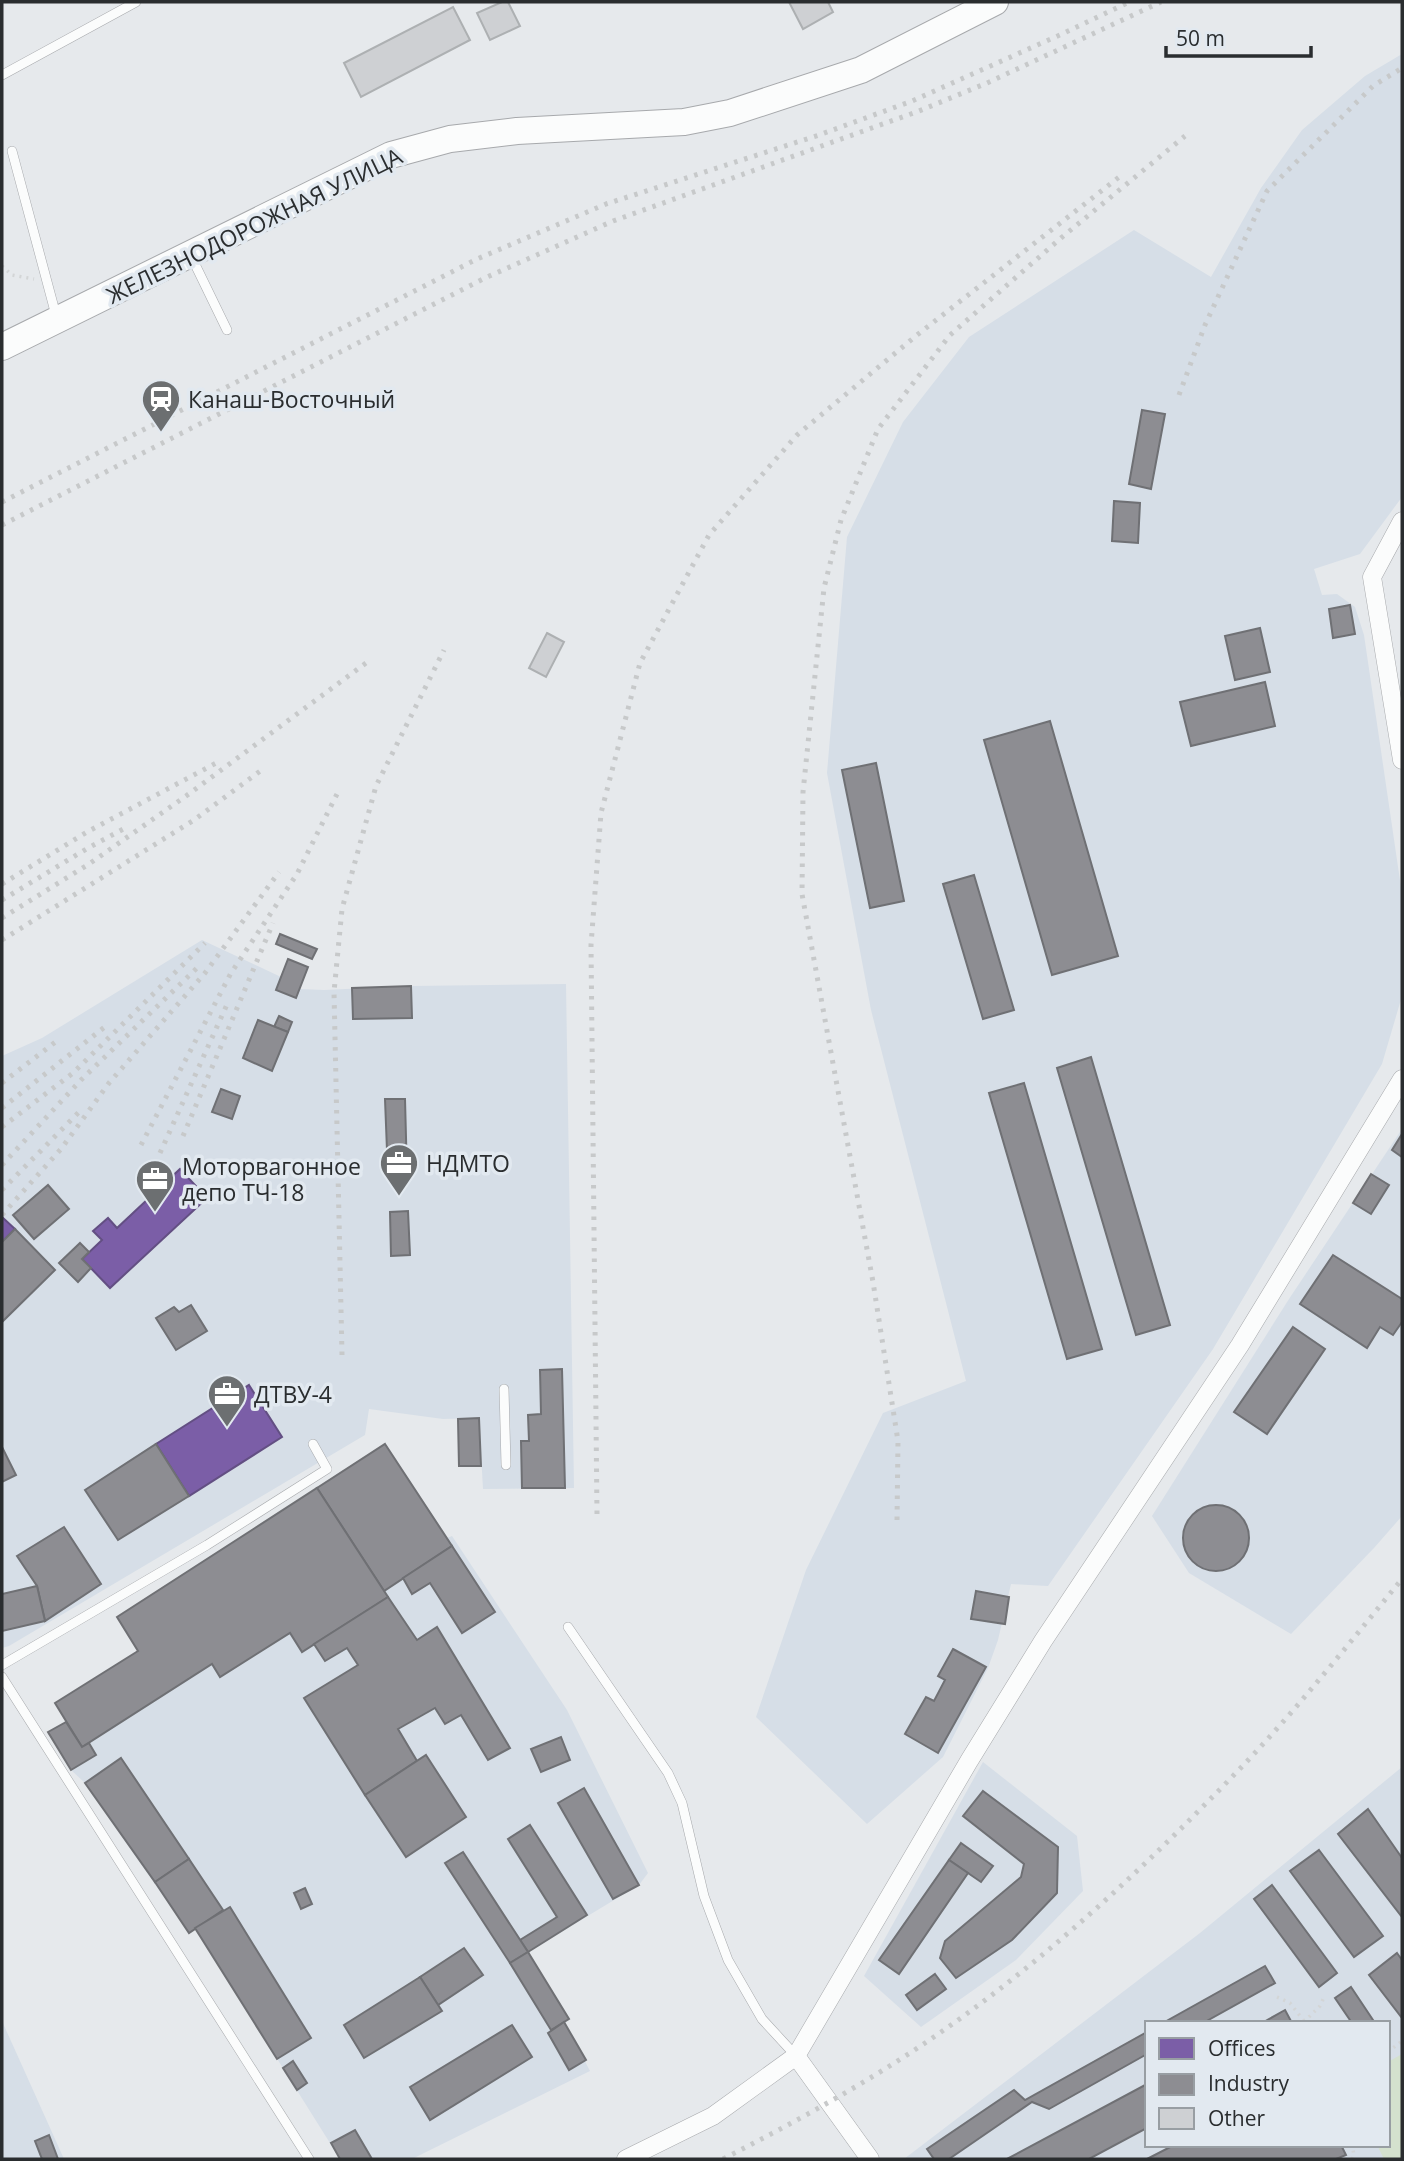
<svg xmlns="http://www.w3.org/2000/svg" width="1404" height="2161" viewBox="0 0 1404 2161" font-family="'Open Sans',sans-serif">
<rect width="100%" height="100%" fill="#e6e9ec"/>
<g fill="#d6dee7" fill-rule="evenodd">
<path d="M1402 54V497L1360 554 1314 569 1322 595 1337 594 1355 607 1364 635 1402 894V996L1382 1064 1213 1349 1048 1586 1011 1584 998 1640 988 1668 943 1757 867 1824 756 1717 806 1570 883 1413 966 1381 871 1010 827 773 847 537 903 422 969 337 1134 230 1211 277 1261 188 1302 130 1365 76Z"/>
<path d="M202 940 281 977 288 959 308 967 300 989 324 990 411 986 566 984 574 1488 483 1489 479 1418 443 1419 369 1409 365 1435 9 1646 2 1648V1056L42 1038Z"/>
<path d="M1402 1129V1516L1374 1548 1291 1634 1189 1573 1152 1516 1289 1299Z"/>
<path d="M385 1444 447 1538 452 1536 567 1710 648 1873 639 1885 528 1952 569 2019 565 2023 590 2071 412 2159H340L195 1928 189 1933 85 1783 71 1770 49 1732 66 1722 55 1703 138 1651 117 1617Z"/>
<path d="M983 1762 1077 1836 1083 1891 1016 1960 921 2027 864 1976Z"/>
<path d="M1402 1767V2159H904L1200 1933ZM1147 2023H1388V2145H1147Z"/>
<path d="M2 2020V2021L64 2159H2Z"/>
</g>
<path fill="#d4e1ce" d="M1402 2054V2159H1384L1377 2145H1388V2062Z"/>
<g fill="#7b5ea7" stroke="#634f83" stroke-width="2">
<path d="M180 1169 207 1198 110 1288 82 1259 102 1240 93 1231 108 1218 117 1228Z"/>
<path d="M2 1217 15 1229 2 1242Z"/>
<path d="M249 1385 282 1437 189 1496 156 1444Z"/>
</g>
<g fill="#8d8d92" stroke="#6f7074" stroke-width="2">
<path d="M1142 410 1165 414 1151 489 1129 484Z"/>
<path d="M1114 501 1140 503 1138 543 1112 541Z"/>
<path d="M1350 605 1355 634 1333 638 1329 609Z"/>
<path d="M1260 628 1270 672 1235 680 1225 636Z"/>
<path d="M1265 682 1275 726 1191 746 1180 702Z"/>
<path d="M1050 721 1118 956 1052 975 984 740Z"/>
<path d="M876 763 904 901 870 908 842 770Z"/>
<path d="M974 875 1014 1010 983 1019 943 884Z"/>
<path d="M280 934 317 949 312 959 276 944Z"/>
<path d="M288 959 308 967 296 998 276 990Z"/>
<path d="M411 986 412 1018 353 1019 352 988Z"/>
<path d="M279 1016 292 1022 288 1032 274 1027Z"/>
<path d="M258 1020 288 1032 272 1071 243 1058Z"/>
<path d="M1091 1057 1170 1325 1136 1335 1057 1068Z"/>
<path d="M1024 1083 1102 1349 1067 1359 989 1093Z"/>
<path d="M221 1089 240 1096 232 1119 212 1112Z"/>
<path d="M385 1099H405L407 1176H388Z"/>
<path d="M1402 1134V1157L1392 1150Z"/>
<path d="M1371 1174 1389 1185 1371 1214 1353 1203Z"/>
<path d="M48 1185 69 1209 34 1239 13 1215Z"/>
<path d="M408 1211 410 1255 391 1256 390 1212Z"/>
<path d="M15 1229 55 1270 2 1322V1242Z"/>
<path d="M80 1243 89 1252 82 1259 91 1268 78 1282 59 1263Z"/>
<path d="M1333 1255 1402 1299V1322L1393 1335 1380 1327 1367 1348 1300 1304Z"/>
<path d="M191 1305 207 1331 176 1350 156 1318 174 1307 179 1312Z"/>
<path d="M1293 1327 1325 1349 1267 1434 1234 1412Z"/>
<path d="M562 1369 565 1488H522L521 1441H529L528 1415 541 1414 540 1370Z"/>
<circle cx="223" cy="1385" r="7"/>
<path d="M479 1418 481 1466H459L458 1419Z"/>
<path d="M156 1444 189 1496 118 1540 85 1490Z"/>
<path d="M385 1444 452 1546 384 1591 317 1488Z"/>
<path d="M2 1447 16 1475 2 1482Z"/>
<path d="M317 1488 388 1597 302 1652 290 1633 220 1677 212 1664 82 1747 55 1703 138 1651 117 1617Z"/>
<circle cx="1216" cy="1538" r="33"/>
<path d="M64 1527 101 1584 45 1621 37 1586 17 1556Z"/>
<path d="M452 1546 495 1612 462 1633 430 1583 412 1594 403 1578Z"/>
<path d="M37 1586 45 1621 2 1631V1594Z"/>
<path d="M976 1591 1009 1597 1005 1624 971 1619Z"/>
<path d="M388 1597 417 1640 437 1627 510 1748 488 1760 461 1715 445 1724 435 1708 398 1729 417 1761 365 1795 304 1698 358 1665 347 1648 325 1661 314 1644Z"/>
<path d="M953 1649 986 1667 938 1753 905 1734 926 1697 934 1701 945 1680 938 1676Z"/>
<path d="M66 1722 82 1747 89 1743 96 1755 71 1770 48 1732Z"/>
<path d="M561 1737 570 1760 541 1772 531 1749Z"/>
<path d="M426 1755 466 1817 406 1857 365 1795Z"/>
<path d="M121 1758 189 1859 155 1882 85 1783Z"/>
<path d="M584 1788 639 1885 613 1899 558 1803Z"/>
<path d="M983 1791 1058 1847 1057 1893 1012 1940 956 1978 940 1958 945 1941 1021 1877 1024 1864 963 1816Z"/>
<path d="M1368 1809 1402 1858V1917L1338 1834Z"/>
<path d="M530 1825 587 1915 528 1952 520 1940 557 1917 508 1839Z"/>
<path d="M961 1843 993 1866 981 1882 949 1860Z"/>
<path d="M1319 1850 1383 1936 1354 1957 1290 1871Z"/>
<path d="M463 1852 528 1952 510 1963 445 1863Z"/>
<path d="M189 1859 223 1910 189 1933 155 1882Z"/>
<path d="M949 1860 968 1873 899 1974 879 1960Z"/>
<path d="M1272 1885 1337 1973 1319 1987 1254 1899Z"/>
<path d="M305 1888 312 1904 301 1909 294 1893Z"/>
<path d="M230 1907 311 2038 277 2059 195 1928Z"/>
<path d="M464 1948 483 1975 438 2005 420 1977Z"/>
<path d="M528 1952 569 2019 551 2030 510 1963Z"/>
<path d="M1397 1953 1402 1960V2018L1369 1975Z"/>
<path d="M1265 1966 1275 1983 1203 2023H1163Z"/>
<path d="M935 1974 946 1989 917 2010 906 1995Z"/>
<path d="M420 1977 442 2011 364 2058 344 2025Z"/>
<path d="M1351 1987 1375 2023H1352L1335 1998Z"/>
<path d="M1285 2010 1292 2023H1262Z"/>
<path d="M564 2022 586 2060 569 2070 548 2033Z"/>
<path d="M512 2025 532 2057 430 2120 410 2087Z"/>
<path d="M1147 2032V2054L1049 2109 1032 2102 949 2159H934L927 2149 1014 2090 1025 2100Z"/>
<path d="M293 2061 307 2083 297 2090 283 2068Z"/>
<path d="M1147 2084V2128L1089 2159H1007Z"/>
<path d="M355 2130 372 2159H340L331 2143Z"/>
<path d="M49 2135 58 2159H42L35 2141Z"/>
<path d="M1174 2145H1341L1346 2155 1336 2159H1147Z"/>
</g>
<g fill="#ced0d3" stroke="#adb0b2" stroke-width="2">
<path d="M502 2H508L520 26 490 40 477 13Z"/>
<path d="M789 2H828L833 12 803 29Z"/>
<path d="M453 7 470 40 361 97 344 63Z"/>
<path d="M547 633 564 642 546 677 529 668Z"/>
</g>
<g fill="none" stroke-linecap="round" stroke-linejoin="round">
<g stroke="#a7a9ac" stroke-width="10">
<g id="lane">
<path d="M2 75 136 2"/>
<path d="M12 151 57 319"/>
<path d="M191 256 227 330"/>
<path d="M504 1389 506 1465"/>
<path d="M568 1627 668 1773 682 1803 704 1896 728 1960 762 2019 796 2056"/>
<path d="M2 1665 207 1545 327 1469 313 1444"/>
<path d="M2 1677 309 2159"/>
</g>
</g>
<g stroke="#a7a9ac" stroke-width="19">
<g id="street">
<path d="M1402 521 1372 577 1402 760"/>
<path d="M796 2056 870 2159"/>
<path d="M626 2159 713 2116 796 2056 969 1761 1043 1641 1240 1345 1402 1079"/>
</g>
</g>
<g stroke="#a7a9ac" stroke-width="28">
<path id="secondary" d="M2 347 391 155 450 139 517 131 684 122 730 113 861 70 995 2"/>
</g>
<g stroke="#d3d5d6" stroke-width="3.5" stroke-dasharray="2 5" stroke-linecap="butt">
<path d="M2 266 12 275 34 279"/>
<path d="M1277 1997 1290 2003 1304 2021"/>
<path d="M1304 2022 1320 2006 1325 1995"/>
<path d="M1388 2052 1402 2041"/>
<path d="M1352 2159 1354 2155 1352 2145"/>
</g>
<use href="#lane" stroke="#fbfcfc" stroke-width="9"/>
<use href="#street" stroke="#fbfcfc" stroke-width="18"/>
<use href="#secondary" stroke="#fbfcfc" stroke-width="26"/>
<g stroke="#c7c9ca" stroke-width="5" stroke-dasharray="3.5 7" stroke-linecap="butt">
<path d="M1179 395 1205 325 1267 191 1373 86 1402 68"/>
<path d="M2 502 477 259 606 204 819 135 912 101 1062 34 1129 2"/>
<path d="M2 525 485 278 613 221 919 111 987 83 1161 2"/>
<path d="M2 884 87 832 218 762"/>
<path d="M2 900 88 848 127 827"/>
<path d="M2 918 89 864 186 796 366 663"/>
<path d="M2 940 194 820 263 769"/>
<path d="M2 1083 58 1040"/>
<path d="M2 1108 106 1026"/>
<path d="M2 1127 73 1073 205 943"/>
<path d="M183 1136 273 923"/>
<path d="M141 1145 231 973 297 874 338 792"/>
<path d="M160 1153 229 1000"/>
<path d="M2 1165 81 1080 199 966"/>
<path d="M2 1190 79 1112"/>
<path d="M2 1215 61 1149 109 1083 205 973 279 872"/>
<path d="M342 1355 334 992 342 909 376 786 444 650"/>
<path d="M597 1514 591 945 601 813 640 663 709 535 797 435 917 335 1123 174"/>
<path d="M897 1520 898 1441 873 1282 802 894 803 792 824 588 841 520 878 429 950 335 1061 238 1185 136"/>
<path d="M723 2159C789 2125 854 2090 916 2049 1031 1973 1134 1878 1229 1780 1291 1717 1346 1647 1402 1579"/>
</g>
</g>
<defs>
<g id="station-pin" transform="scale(2.0125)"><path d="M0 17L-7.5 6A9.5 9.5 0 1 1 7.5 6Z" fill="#6c6f71" stroke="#e2e9f0"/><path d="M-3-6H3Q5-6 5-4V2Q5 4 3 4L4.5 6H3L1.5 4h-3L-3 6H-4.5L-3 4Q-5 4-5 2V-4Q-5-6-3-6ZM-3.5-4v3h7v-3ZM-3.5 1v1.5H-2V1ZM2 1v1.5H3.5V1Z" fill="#fff"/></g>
<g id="office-pin" transform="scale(2.0125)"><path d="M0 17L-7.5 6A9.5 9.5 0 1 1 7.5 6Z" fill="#6c6f71" stroke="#e2e9f0"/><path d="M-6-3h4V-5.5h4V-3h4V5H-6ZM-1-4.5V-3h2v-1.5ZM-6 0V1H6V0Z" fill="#fff"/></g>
</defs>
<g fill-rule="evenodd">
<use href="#station-pin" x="161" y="399"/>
<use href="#office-pin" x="399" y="1163"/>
<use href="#office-pin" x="155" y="1179"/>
<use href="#office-pin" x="227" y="1394"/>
</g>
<g text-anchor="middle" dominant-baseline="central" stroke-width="7" stroke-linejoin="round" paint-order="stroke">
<g font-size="23" fill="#2a2d2f" stroke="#e2e9f0">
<text transform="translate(254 225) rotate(-26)">ЖЕЛЕЗНОДОРОЖНАЯ УЛИЦА</text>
</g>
<g font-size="23" fill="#2a2d2f" stroke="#e2e9f0" text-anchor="start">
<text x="188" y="399">Канаш-Восточный</text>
<text x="426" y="1163">НДМТО</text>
<text x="182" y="1166">Моторвагонное<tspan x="182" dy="26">депо ТЧ-18</tspan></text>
<text x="254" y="1394">ДТВУ-4</text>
</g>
</g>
<rect width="1404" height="2161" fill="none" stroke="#2a2d2f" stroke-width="7"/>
<rect x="1145" y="2021" width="245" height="126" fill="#e2e9f0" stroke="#989ea3" stroke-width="2"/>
<rect x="1159" y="2038" width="35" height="21" fill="#7b5ea7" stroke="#989ea3" stroke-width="2"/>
<text x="1208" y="2056" font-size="21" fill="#2a2d2f">Offices</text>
<rect x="1159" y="2074" width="35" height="21" fill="#8d8d92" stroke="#989ea3" stroke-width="2"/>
<text x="1208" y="2091" font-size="21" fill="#2a2d2f">Industry</text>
<rect x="1159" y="2108" width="35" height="21" fill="#ced0d3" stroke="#989ea3" stroke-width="2"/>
<text x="1208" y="2126" font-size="21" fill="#2a2d2f">Other</text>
<path d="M1166 46v10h145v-10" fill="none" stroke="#2a2d2f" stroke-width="3.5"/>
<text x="1176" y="46" font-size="21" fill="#2a2d2f" stroke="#e2e9f0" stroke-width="5" paint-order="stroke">50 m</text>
</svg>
